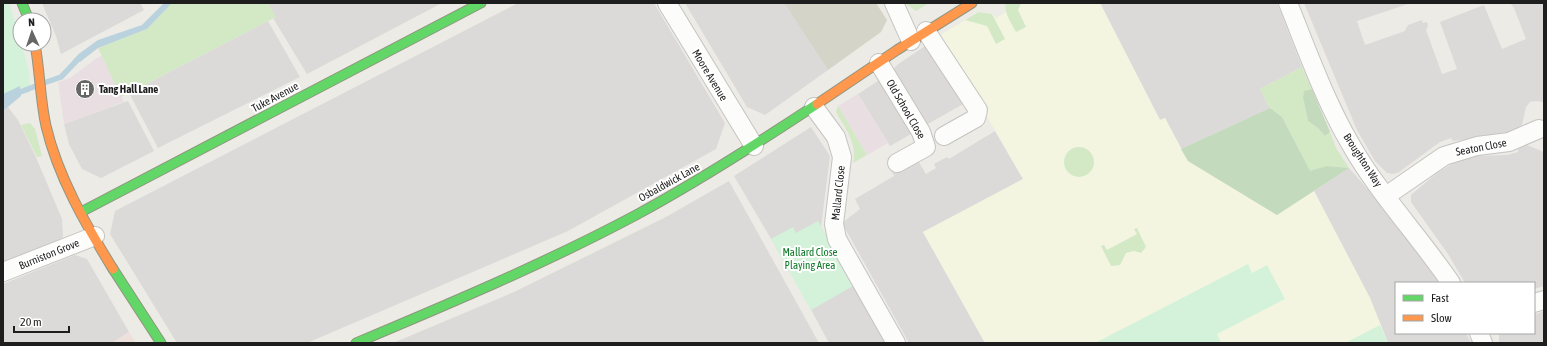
<svg xmlns="http://www.w3.org/2000/svg" width="1547" height="346" viewBox="0 0 1547 346" font-family="'Asap Condensed',sans-serif">
<rect width="100%" height="100%" fill="#ecebe6"/>
<g fill="#dbdad8">
<path d="M42 3H140L144 10 61 54 56 36Z"/>
<path d="M268 3H442L307 74 273 18 275 17Z"/>
<path d="M518 3H654L725 123 716 149 568 231 307 343H177L110 234 115 211Z"/>
<path d="M685 3H784L828 70 765 115 747 107Z"/>
<path d="M1100 3H1277L1302 67 1260 89 1270 108 1181 149 1165 118 1160 120Z"/>
<path d="M1304 3H1411L1357 21 1365 45 1405 31 1408 25 1422 20 1423 23 1427 22 1428 26 1426 30 1442 74 1457 69 1440 22 1484 5 1502 49 1526 39 1514 8 1510 3H1544V102L1536 101 1530 102 1526 107 1522 125 1510 134 1453 141 1451 138 1440 142 1399 172 1393 174 1387 173 1375 161 1357 130Z"/>
<path d="M268 21 300 77 158 148 129 93Z"/>
<path d="M928 44 965 103 926 125 893 70 897 65Z"/>
<path d="M881 79 913 133 890 146 858 94Z"/>
<path d="M128 101 154 151 101 178 82 169 69 144 64 124Z"/>
<path d="M8 107 18 120 35 155 62 219 63 238 3 262V111Z"/>
<path d="M811 127 830 156 821 227 887 343H829L794 278 734 176Z"/>
<path d="M995 131 1023 179 923 232 985 343H909L842 223 860 209 855 199 894 176 891 170 915 156 926 174 936 168 934 164 947 157 949 159Z"/>
<path d="M1527 145 1544 152V286L1534 289V283H1465L1448 254 1411 202V195L1437 173 1457 161 1474 156 1507 155 1518 152V147Z"/>
<path d="M1349 168 1385 209 1433 271 1439 283H1396V333H1466L1471 343H1388L1370 298 1314 191Z"/>
<path d="M729 181 819 343H393L514 292 664 218Z"/>
<path d="M75 255 87 259 129 332 112 343H3V284Z"/>
<path d="M1544 311V343H1499V333H1534V315Z"/>
</g>
<path fill="#eee1dc" d="M129 332 136 343H112Z"/>
<g fill="#e9dfe3">
<path d="M102 56 124 102 64 124 58 82 70 78 97 58Z"/>
<path d="M858 94 888 143 867 155 838 106Z"/>
</g>
<path fill="#f3f5e1" d="M1006 3H1100L1160 120 1165 118 1188 161 1277 215 1314 191 1370 298 1388 343H985L923 232 1023 179 964 77 937 37 979 12 992 14 996 18 1006 12Z"/>
<path fill="#d4d5c8" d="M784 3H876L887 20 881 32 828 70Z"/>
<g fill="#d3e9c5">
<path d="M172 3H268L276 17 121 97 98 48 147 29Z"/>
<path d="M905 3H929L916 11Z"/>
<path d="M1006 3H1021L1018 10 1026 27 1016 32C1012 24 1003 12 1006 3Z"/>
<path d="M979 12 992 14 1005 39 996 44 987 26 965 20Z"/>
<path d="M1302 67 1312 89 1304 91 1303 97 1308 121 1318 128 1325 136 1330 132 1336 148 1349 168 1327 166 1310 172 1282 117 1270 108 1260 89Z"/>
<path d="M838 106 867 155 853 163C858 144 845 128 836 112Z"/>
<path d="M30 123 35 129 42 156 37 157 21 125Z"/>
<circle cx="1079" cy="162" r="15"/>
<path d="M1137 228 1146 247 1141 253 1134 251 1126 253 1120 265 1111 266 1101 246 1104 245 1107 250 1137 234 1134 229Z"/>
</g>
<g fill="#c3dabc">
<path d="M1312 89 1330 132 1325 136 1318 128 1308 121 1303 97 1304 91Z"/>
<path d="M1270 108 1282 117 1310 171 1327 166 1349 168 1277 215 1188 161 1181 149Z"/>
</g>
<g fill="#d4f2d9">
<path d="M3 3H9L19 34 20 44H22L29 72 30 93 15 94 3 101Z"/>
<path d="M818 221 853 286 811 310 771 239 793 227 796 233Z"/>
<path d="M1248 264 1252 273 1267 265 1285 299 1217 334 1221 343H1095Z"/>
<path d="M1380 325 1388 343H1345Z"/>
</g>
<g fill="#bad2de">
<path d="M164 3H172L147 29 98 48 80 62 73 60 80 53 98 40 142 25Z"/>
<path d="M20 86 21 96 3 111V94Z"/>
</g>
<g fill="none" stroke-linecap="round" stroke-linejoin="round">
<g stroke="#bad2de" stroke-width="5.5">
<path d="M44 83 61 77 81 56"/>
<path d="M3 101 15 94 36 86"/>
</g>
<g stroke="#c5c4c2" stroke-width="20">
<g id="street">
<path d="M667 3 754 146"/>
<path d="M894 3 911 41"/>
<path d="M1288 3C1307 50 1325 101 1351 145 1379 194 1419 236 1451 283"/>
<path d="M926 31 978 110 976 118 944 136"/>
<path d="M879 63 921 132 926 147 897 163"/>
<path d="M814 107 836 137 842 157 834 224 837 239 896 343"/>
<path d="M1386 196 1444 156 1477 146 1509 142 1539 129"/>
<path d="M3 272 95 236"/>
<path d="M1534 303 1544 300"/>
<path d="M1479 333 1483 343"/>
</g>
</g>
<g stroke="#90957f" stroke-width="11">
<g id="fast">
<path d="M22 3 29 20"/>
<path d="M81 212 481 3"/>
<path d="M113 269 161 343"/>
<path d="M356 343C451 303 546 263 636 215 699 181 758 143 817 104"/>
</g>
</g>
<g stroke="#90957f" stroke-width="11">
<g id="slow">
<path d="M35 44C40 71 40 99 46 126 58 177 86 225 113 269"/>
<path d="M817 104 897 50 972 3"/>
</g>
</g>
<use href="#street" stroke="#fcfcfb" stroke-width="18"/>
<use href="#fast" stroke="#63d668" stroke-width="9"/>
<use href="#slow" stroke="#ff974d" stroke-width="9"/>
</g>
<defs>
<g id="building-disc" transform="scale(1)"><circle r="9.5" fill="#666664" stroke="#fff"/><path d="M-4-6H4V6H1V3H-1V6H-4ZM-2.5-4.3h1.7v1.8h-1.7ZM.8-4.3h1.7v1.8H.8ZM-2.5-1h1.7V.8h-1.7ZM.8-1h1.7V.8H.8Z" fill="#fff"/></g>
</defs>
<g fill-rule="evenodd">
<use href="#building-disc" x="85" y="89"/>
</g>
<g text-anchor="middle" dominant-baseline="central" stroke-width="4" stroke-linejoin="round" paint-order="stroke">
<g font-size="11" fill="#1e1e1e" stroke="#fff">
<text transform="translate(710 75) rotate(59)">Moore Avenue</text>
<text transform="translate(275 97) rotate(-28)">Tuke Avenue</text>
<text transform="translate(906 109) rotate(60)">Old School Close</text>
<text transform="translate(1481 147) rotate(-11)">Seaton Close</text>
<text transform="translate(1363 160) rotate(57)">Broughton Way</text>
<text transform="translate(669 182) rotate(-29)">Osbaldwick Lane</text>
<text transform="translate(838 193) rotate(-84)">Mallard Close</text>
<text transform="translate(49 254) rotate(-22)">Burniston Grove</text>
</g>
<g font-size="11" font-weight="bold" fill="#1e1e1e" stroke="#fff" text-anchor="start">
<text x="99" y="89">Tang Hall Lane</text>
</g>
<g font-size="11" fill="#0e7927" stroke="#fff">
<text x="810" y="252">Mallard Close<tspan x="810" dy="13">Playing Area</tspan></text>
</g>
</g>
<rect width="1547" height="346" fill="none" stroke="#1e1e1e" stroke-width="8"/>
<rect x="1395" y="282" width="140" height="52" fill="#ffffff" stroke="#a5a5a5"/>
<rect x="1403" y="295" width="20" height="6" fill="#63d668" stroke="#a5a5a5"/>
<text x="1431" y="302" font-size="12" fill="#1e1e1e">Fast</text>
<rect x="1403" y="315" width="20" height="6" fill="#ff974d" stroke="#a5a5a5"/>
<text x="1431" y="322" font-size="12" fill="#1e1e1e">Slow</text>
<g transform="translate(32 32) rotate(357)"><circle r="19" fill="#ffffff" stroke="#a5a5a5"/>
<path d="M0-3L7 15L0 10L-7 15Z" fill="#666664"/>
<text y="-6" font-size="11" font-weight="bold" text-anchor="middle" fill="#1e1e1e">N</text>
</g>
<path d="M14 326v6h55v-6" fill="none" stroke="#1e1e1e" stroke-width="2"/>
<text x="20" y="326" font-size="12" fill="#1e1e1e" stroke="#ffffff" stroke-width="3" paint-order="stroke">20 m</text>
</svg>
